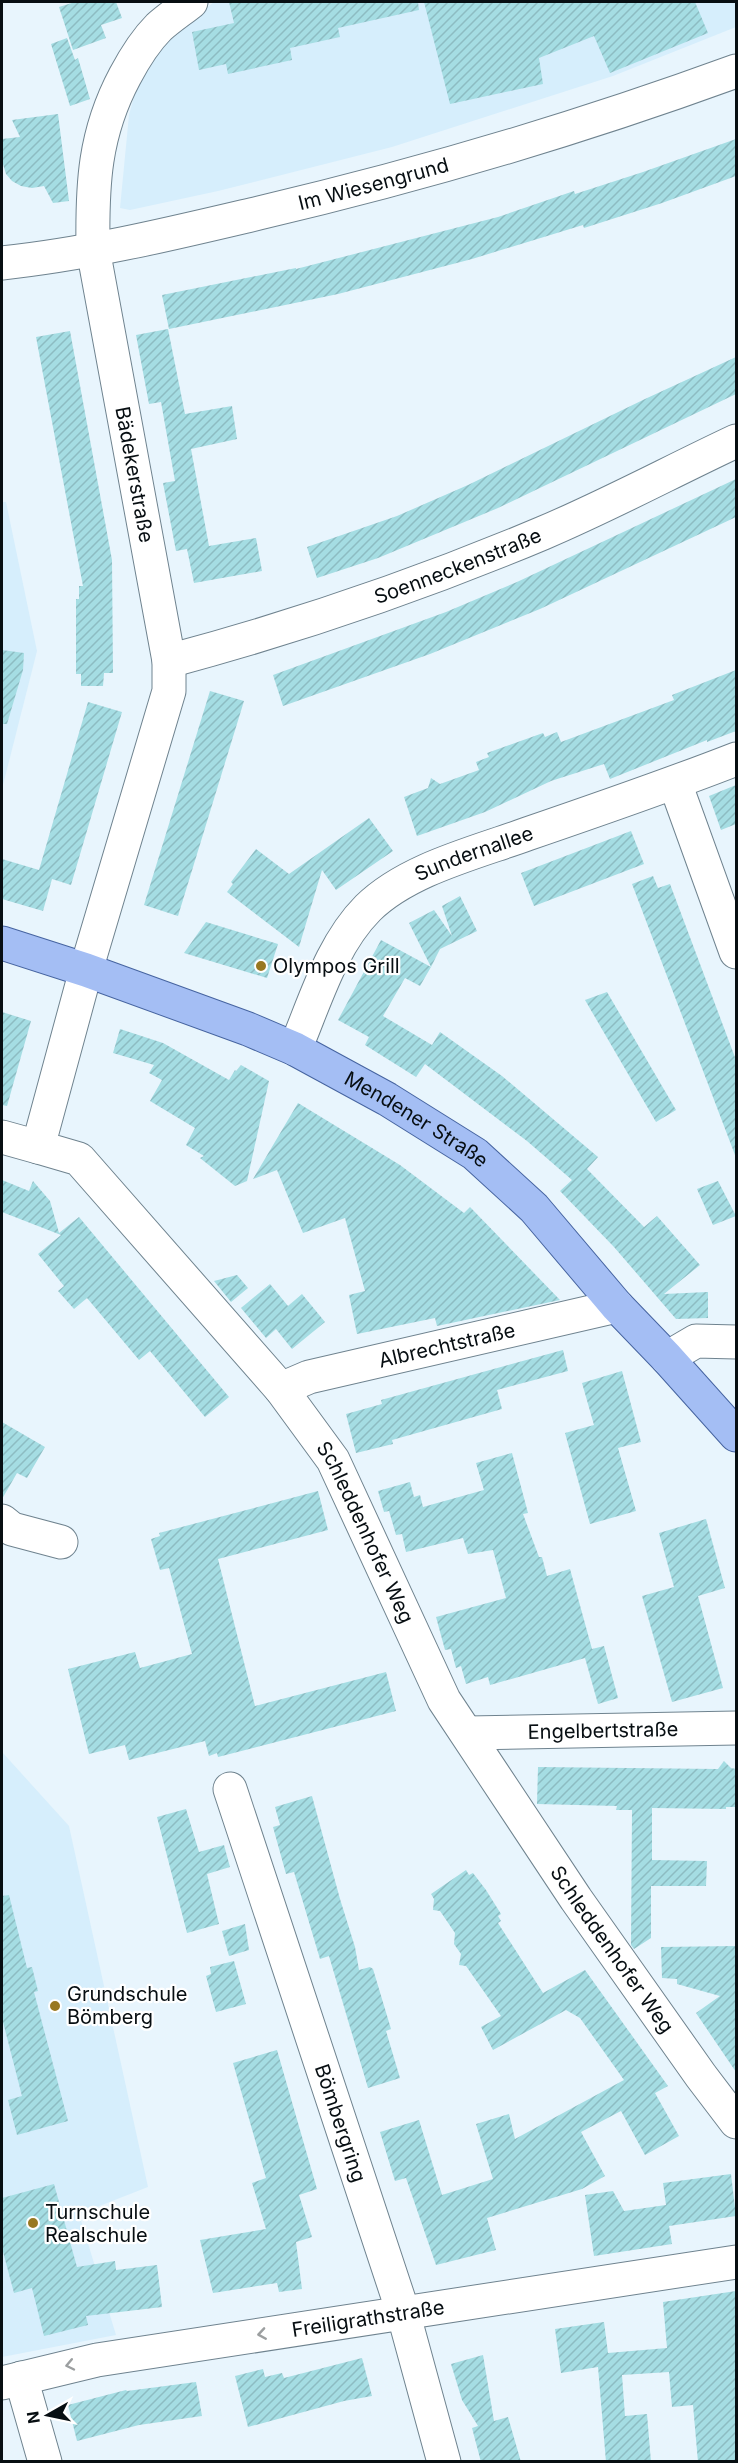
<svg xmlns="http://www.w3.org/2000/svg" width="738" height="2463" viewBox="0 0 738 2463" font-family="Inter,sans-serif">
<defs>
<pattern id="building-hatch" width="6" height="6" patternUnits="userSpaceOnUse" patternTransform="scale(1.5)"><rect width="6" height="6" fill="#a5dde3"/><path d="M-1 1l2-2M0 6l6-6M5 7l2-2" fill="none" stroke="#8dbcc2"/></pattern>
</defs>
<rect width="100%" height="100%" fill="#e8f5fd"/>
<g fill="#d6eefc">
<path d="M214 2H736V27L613 76 392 147 218 191 130 210 120 208 129 115 141 71 162 42Z"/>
<path d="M2 502H6L37 651 2 789Z"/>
<path d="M2 1752 69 1826 148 2187 79 2214 116 2335 2 2357Z"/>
</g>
<g fill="url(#building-hatch)">
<path d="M75 2H116L122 18 101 25 106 38 73 50 59 7Z"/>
<path d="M229 2H418L419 10 338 28 340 37 290 48 292 60 228 74 226 64 199 70 192 32 234 23Z"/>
<path d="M424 2H695L708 33 610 73 594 36 539 58 543 84 450 104Z"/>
<path d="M67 38 75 60 78 58 90 99 70 106 51 44Z"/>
<path d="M58 114 69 201 53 203 44 186 32 188 21 186 12 181 6 174 2 161V139L20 137 12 120Z"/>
<path d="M736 139V176L662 203 584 228 583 225 472 259 338 294 169 329 162 295 296 268V269L498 217 574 191 575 194 643 172Z"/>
<path d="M168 329 185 414 232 406 237 439 191 449 209 546 256 538 262 571 194 583 187 549 176 551 163 483 175 481 161 402 149 404 136 335Z"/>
<path d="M70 331 112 560 113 673H104L103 686H81V674H76V599H79V586H83L36 337Z"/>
<path d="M736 357V394L498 508 378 558 317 578 307 547 397 516 468 485 645 399Z"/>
<path d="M736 479V517L540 609 430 654 283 706 273 675 446 612 517 582Z"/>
<path d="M2 650 24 653 23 670 7 724H2Z"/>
<path d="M736 670V731L707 742V740L610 779 604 764 551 781 485 812 417 836 404 797 428 788 431 778 440 784 479 770 476 762 489 757 487 753 543 733 545 737 557 732 561 742 674 700 672 695Z"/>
<path d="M210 691 244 701 178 916 144 905Z"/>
<path d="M88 702 122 712 71 885 52 879 43 911 2 899V859L39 870Z"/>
<path d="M736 785V824L721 830 709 796Z"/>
<path d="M369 818 393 851 336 890 322 870 299 947 227 892 233 884 231 882 256 849 289 874Z"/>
<path d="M631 831 644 864 534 906 521 873Z"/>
<path d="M653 876 658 888 670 884 736 1060V1155H735L632 884Z"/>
<path d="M460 896 477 931 440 949 431 967 409 923 434 910 452 936 442 906Z"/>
<path d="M206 922 278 944 267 978 184 953Z"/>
<path d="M381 940 431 967 420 986 405 978 383 1016 432 1045 440 1032 502 1076 598 1157 587 1169 644 1227 657 1216 700 1265 664 1294 708 1292V1318L676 1319 614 1247 560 1191 572 1180 527 1141 425 1064 416 1077 365 1045 369 1037 338 1020Z"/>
<path d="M607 992 676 1110 656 1122 585 1000Z"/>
<path d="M2 1012 31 1021 7 1106 2 1105Z"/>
<path d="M120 1029 163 1043 229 1080 235 1070 236 1071 241 1065 269 1081 247 1181 235 1186 200 1158 204 1156 186 1145 195 1128 150 1101 162 1080 149 1073 154 1065 113 1053Z"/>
<path d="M298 1103 400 1165 464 1213 470 1207 560 1300 437 1326 435 1318 357 1334 349 1295 365 1291 345 1218 303 1233 277 1170 253 1179Z"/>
<path d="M2 1180 29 1191 33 1181 50 1201 59 1233 79 1217 229 1397 205 1417 150 1351 139 1360 87 1298 74 1309 58 1291 64 1286 38 1254 61 1235 2 1212Z"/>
<path d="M718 1181 736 1216 713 1225 697 1189Z"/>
<path d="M237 1275 248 1288 231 1302 214 1281Z"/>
<path d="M270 1284 288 1306 302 1294 325 1322 292 1349 276 1329 266 1338 241 1308Z"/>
<path d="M563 1350 568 1371 497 1390 502 1409 392 1440 393 1444 356 1453 346 1414 382 1404 381 1400Z"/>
<path d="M622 1371 641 1442 618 1448 636 1511 590 1524 565 1433 594 1425 582 1383Z"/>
<path d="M2 1422 45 1447 27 1478 17 1473 2 1499Z"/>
<path d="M512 1453 528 1513 523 1514 539 1557H542L547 1576 570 1569 592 1649 604 1646 618 1698 598 1704 585 1658 490 1685 488 1677 466 1684 461 1666 456 1668 451 1649 445 1650 436 1617 506 1598 493 1550 468 1554 463 1538 406 1552 402 1534 396 1535 389 1511 384 1512 378 1491 410 1482 414 1497 420 1495 423 1507 484 1490 476 1463Z"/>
<path d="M318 1491 328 1530 218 1559 255 1706 386 1672 396 1711 218 1757 217 1753 209 1756 205 1741 129 1760 125 1745 89 1754 68 1669 135 1652 140 1668 192 1654 169 1568 160 1570 151 1539 160 1536 159 1533Z"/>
<path d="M706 1519 725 1588 698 1596 723 1688 672 1702 642 1596 674 1587 659 1533Z"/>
<path d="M724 1761 731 1768 736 1769V1807H726V1809L652 1808V1860L707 1861 706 1886H651V1938L634 1949 631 1945 632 1810H616L617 1806 537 1804 538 1767 718 1769Z"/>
<path d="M312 1796 340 1899 355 1947 359 1970 370 1967 373 1969 391 2029 386 2031 400 2078 368 2088 329 1956 320 1959 294 1872 286 1874 273 1827 280 1825 275 1807Z"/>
<path d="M186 1809 199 1852 224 1845 230 1867 207 1874 219 1924 187 1933 157 1817Z"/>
<path d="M466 1870 469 1875 473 1873 486 1890 501 1914 498 1916 501 1921 498 1923 543 1993 585 1970 668 2086 655 2093 679 2136 645 2155 621 2111 581 2132 605 2176 582 2189 487 2218 496 2250 436 2265 406 2178 395 2181 380 2132 419 2120 442 2195 493 2179 476 2124 509 2114 515 2139 624 2080 580 2018 566 2010 493 2050 481 2027 501 2016 466 1966 459 1965 461 1954 454 1944 455 1933 440 1911 433 1910 434 1899 431 1894Z"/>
<path d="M9 1895 27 1968 32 1967 38 1991 34 1992 68 2121 17 2135 8 2100 22 2096 2 2018V1896Z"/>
<path d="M245 1924 249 1950 229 1956 222 1931Z"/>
<path d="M736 1946V2072L696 2013 720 1996 677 1984V1979L662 1978 661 1947Z"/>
<path d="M234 1961 246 2004 216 2012 206 1976 211 1974 210 1967Z"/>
<path d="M277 2050 317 2189 299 2195 312 2237 296 2242 302 2289 279 2292 277 2283 213 2293 200 2240 266 2229 252 2183 266 2178 233 2063Z"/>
<path d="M731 2174 736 2216 669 2226 672 2244 594 2256 585 2195 613 2191 624 2211 666 2205 663 2183Z"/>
<path d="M54 2184 77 2267 115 2261 116 2270 157 2265 162 2307 86 2316 88 2325 44 2336 32 2288 14 2293 2 2248V2198Z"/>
<path d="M736 2291V2462H698L693 2405 672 2407 669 2372 622 2375 625 2416 647 2414 651 2462H606L598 2367 561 2373 555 2329 604 2322 608 2353 667 2348 663 2302Z"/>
<path d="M483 2355 494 2421 508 2417 521 2462H481L472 2428 478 2426 462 2400 451 2364Z"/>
<path d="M362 2358 372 2396 344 2401 248 2427 235 2376 263 2369 265 2377 282 2373 284 2378Z"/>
<path d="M196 2382 202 2416 139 2425 77 2441 68 2405 126 2390 127 2391Z"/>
</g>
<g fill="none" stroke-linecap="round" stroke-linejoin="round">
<g stroke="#6f838f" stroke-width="35">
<g id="minor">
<path id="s1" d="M191 2C181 10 169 18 159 27 145 41 134 59 125 76 94 134 92 185 93 249L169 661V691L86 970 38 1147 79 1159 281 1389 333 1460 444 1700 576 1899 701 2076 736 2122"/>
<path id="s2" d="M2 263C88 254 174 233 259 213 421 175 580 128 736 71"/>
<path id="s3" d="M169 661C296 627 422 584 543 533 609 505 672 471 736 441"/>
<path d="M675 783 736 952"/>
<path id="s4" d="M295 1049C315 1002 331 945 368 908 408 869 475 853 527 834 597 810 667 786 736 759"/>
<path d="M2 1137 38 1147"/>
<path d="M667 1358 696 1341 736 1342"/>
<path id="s5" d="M281 1389 309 1377 617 1306"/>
<path d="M2 1521 12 1529 61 1542"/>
<path id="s6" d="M468 1733 736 1728"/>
<path id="s7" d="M230 1789 403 2312 444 2462"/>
<path d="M21 2378 45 2462"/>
<path id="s8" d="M2 2383 97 2360 736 2262"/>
</g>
</g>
<g stroke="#4664a0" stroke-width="35">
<g id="major">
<path id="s9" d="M2 943 86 970 248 1029 295 1049 387 1099 475 1154 534 1208 617 1306 667 1358 736 1435"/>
</g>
</g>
<use href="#minor" stroke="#fff" stroke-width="33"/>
<use href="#major" stroke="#a4bef4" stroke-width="33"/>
</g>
<defs><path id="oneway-chevron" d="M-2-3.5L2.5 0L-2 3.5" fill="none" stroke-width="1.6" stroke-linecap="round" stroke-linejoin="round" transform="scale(1.5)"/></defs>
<g stroke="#9c9fa0">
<use href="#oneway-chevron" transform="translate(262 2334) rotate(171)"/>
<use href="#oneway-chevron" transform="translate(70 2365) rotate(168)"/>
</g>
<g fill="#987821" stroke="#fff" stroke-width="2">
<circle cx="261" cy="966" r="6"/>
<circle cx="55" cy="2006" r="6"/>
<circle cx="33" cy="2223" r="6"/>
</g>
<g text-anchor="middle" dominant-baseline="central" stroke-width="4.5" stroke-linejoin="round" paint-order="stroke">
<g font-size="20" fill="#070e12" stroke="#fff">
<text stroke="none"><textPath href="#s2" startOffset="380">Im Wiesengrund</textPath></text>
<text stroke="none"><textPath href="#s1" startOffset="508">Bädekerstraße</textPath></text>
<text stroke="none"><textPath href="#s3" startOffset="304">Soenneckenstraße</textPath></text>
<text stroke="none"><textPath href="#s4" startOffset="280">Sundernallee</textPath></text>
<text stroke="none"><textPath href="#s9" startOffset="452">Mendener Straße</textPath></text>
<text stroke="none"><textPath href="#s5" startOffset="172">Albrechtstraße</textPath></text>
<text stroke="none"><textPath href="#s1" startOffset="1718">Schleddenhofer Weg</textPath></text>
<text stroke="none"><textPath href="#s6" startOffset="135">Engelbertstraße</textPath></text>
<text stroke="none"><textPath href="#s1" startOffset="2204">Schleddenhofer Weg</textPath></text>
<text stroke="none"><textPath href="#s7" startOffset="352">Bömbergring</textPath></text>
<text stroke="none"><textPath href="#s8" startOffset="372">Freiligrathstraße</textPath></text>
</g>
<g font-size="20" fill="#070e12" stroke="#fff" text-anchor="start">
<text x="273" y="966">Olympos Grill</text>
<text x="67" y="1994">Grundschule<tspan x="67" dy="23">Bömberg</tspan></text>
<text x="45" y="2212">Turnschule<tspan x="45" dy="23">Realschule</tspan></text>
</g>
</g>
<rect width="738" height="2463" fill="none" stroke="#070e12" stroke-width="6"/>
<g transform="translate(48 2415) rotate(261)" stroke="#ffffff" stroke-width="4.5" paint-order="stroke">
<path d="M0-4.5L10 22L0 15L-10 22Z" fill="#070e12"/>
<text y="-9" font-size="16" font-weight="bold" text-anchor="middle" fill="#070e12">N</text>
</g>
</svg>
